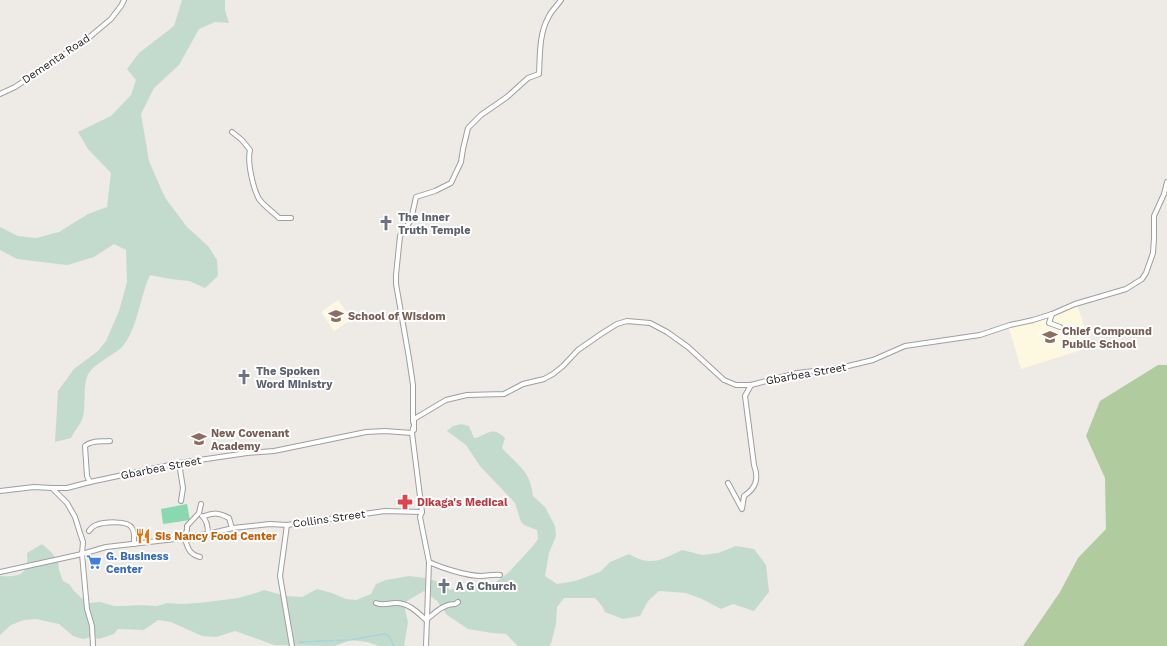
<svg xmlns="http://www.w3.org/2000/svg" width="1167" height="646" viewBox="0 0 1167 646" font-family="'Work Sans',sans-serif">
<rect width="100%" height="100%" fill="#eeeae5"/>
<g fill="#fdf9e0">
<path d="M338 300 352 319 334 331 321 312Z"/>
<path d="M1077 304 1091 347 1021 369 1009 328Z"/>
</g>
<path fill="#b0cb9d" d="M1158 365H1167V646H1023L1060 592 1078 558 1106 529 1105 478 1086 436 1100 401Z"/>
<g fill="#c3dbcd">
<path d="M182 0H225V10L229 23 215 22 199 29 179 65 154 88 141 114 149 161 162 191 166 199 187 227 208 246 217 260 218 276 205 288 189 281 170 279 150 275C140 296 137 332 121 348 112 356 91 365 87 377 83 386 86 405 83 417 81 424 74 431 71 438L55 442 58 391 74 369 98 351 106 341 119 311 127 282 126 250 114 244 94 257 67 265 17 259 0 250V227L18 236 36 238 59 232 88 214 107 207 111 173 88 149 78 132 111 116 131 95 136 80 127 69 139 53 174 26Z"/>
<path d="M461 424 469 426 474 438C489 435 491 425 505 438L502 448C518 466 530 470 533 496L545 507 555 526 556 536 549 553 545 576 557 584 575 581 600 572 610 562 629 554C651 567 661 560 682 550L703 555 718 553 736 546 754 549 766 565 769 592 754 611 733 604 721 609 702 599 686 593 659 591 648 601 640 616 623 619 605 612 602 606 595 598H564L557 607 556 624 551 644 549 646H518L506 634 492 633 468 629 447 615 437 601 424 591 407 601 405 610 408 622 404 646H379L367 642 351 640 334 646 274 645 235 631 216 637 202 636 171 622 158 620 144 630 118 629 114 634 99 639 91 637 83 639 73 636 59 624 36 619 24 620 11 625 0 635V576C20 577 29 575 27 553L42 544 51 552 58 561 59 570 63 581 69 584 74 591 87 603 100 602 114 606H125L140 605 157 606 167 603 180 604 199 603 238 598 256 593 264 590 286 596 302 597 317 589 332 593 346 599 356 600 371 594 376 584 386 580 409 576 426 578 436 581 450 590 473 584 492 585 508 573 533 546 538 539 537 530 524 525 521 522 515 503 480 466 466 445 447 431 453 426Z"/>
</g>
<path fill="#89d8af" d="M187 504 190 520 163 524 161 509Z"/>
<g fill="none" stroke-linecap="round" stroke-linejoin="round">
<path stroke="#a9d4d9" stroke-width="1.5" d="M299 642 350 640 384 634 389 636 394 646"/>
<g stroke="#9f9f9f" stroke-width="6">
<g id="minor">
<path d="M0 94 15 87 86 40 111 19 121 6 124 0"/>
<path d="M232 132 242 140 250 150C247 162 253 188 259 199 264 206 273 212 279 218H291"/>
<path d="M1052 314 1049 323 1060 327"/>
<path d="M413 422V385L409 358 396 284V275L400 236 411 220 416 197 435 191 451 183 461 162 463 149 468 128 481 115 507 97 528 78 539 74C540 56 539 34 548 18 551 11 557 6 561 0"/>
<path d="M413 428 412 433 422 512 420 517 429 562 426 646"/>
<path d="M414 430V419L446 400 467 395 504 394 523 384 544 379 553 374 563 366 578 350 601 334 617 324 627 321 650 323 667 332 688 347 724 380 736 385H751L797 373 840 368 873 360 905 346 980 335 1010 325 1033 320 1052 314 1075 304 1126 289 1142 279 1146 273 1153 253 1154 238V216L1164 194 1167 182"/>
<path d="M179 463 183 488 181 501"/>
<path d="M90 482 87 476 85 446C91 440 102 442 110 441"/>
<path d="M728 483 742 509 744 496C756 488 759 479 754 465L745 396 751 385"/>
<path d="M0 491 34 487 52 488"/>
<path d="M202 516C207 520 208 528 208 534"/>
<path d="M204 516C215 513 218 512 229 518L232 528"/>
<path d="M287 525 280 576 292 646"/>
<path d="M89 531C91 528 93 526 96 525 104 522 128 520 132 528 135 532 134 539 134 544"/>
<path d="M200 557C188 554 188 547 184 537L187 530V526L199 513 201 504"/>
<path d="M429 562C442 568 467 576 481 576 488 576 493 574 500 575"/>
<path d="M0 572 82 554 106 547 175 539 208 534 233 528 270 524 287 525 385 511 422 512"/>
<path d="M376 603C383 606 388 603 396 603 409 603 417 612 426 620 435 613 443 604 455 604L458 602"/>
<path d="M93 646 92 626 87 609 82 554 83 542 80 533 75 517 67 503 52 488H67L90 482 179 463 247 453 274 451 366 432 385 431 412 433"/>
</g>
</g>
<use href="#minor" stroke="#fff" stroke-width="4"/>
</g>
<defs>
<g id="church-bare" transform="scale(1.2)"><path d="M-1.2-6h2.4v3.5h3.3v2.4h-3.3V6h-2.4V-.1h-3.3v-2.4h3.3Z" fill="#6b7280" stroke="#fff" stroke-width="2.5" paint-order="stroke"/></g>
<g id="school-bare" transform="scale(1.2)"><path d="M0-5L7-2L0 1L-7-2ZM-4 1L0 2.5L4 1V4Q0 6-4 4Z" fill="#8d6e63" stroke="#fff" stroke-width="2.5" paint-order="stroke"/></g>
<g id="pharmacy-bare" transform="scale(1.2)"><path d="M-2-6h4v4h4v4h-4v4h-4v-4h-4v-4h4Z" fill="#e0444e" stroke="#fff" stroke-width="2.5" paint-order="stroke"/></g>
<g id="restaurant-bare" transform="scale(1.2)"><path d="M-5-6h1v4h1v-4h1v4h1v-4h1v5L-1.5 .5V6h-2V.5L-5-1ZM5-6V6H3V1.5H1.5Q1.5-4 5-6Z" fill="#e8710a" stroke="#fff" stroke-width="2.5" paint-order="stroke"/></g>
<g id="supermarket-bare" transform="scale(1.2)"><path d="M-6-5.5h2.5l.6 2H6L4.5 2H-2.5L-4.4-4H-6ZM-1.5 3.2a1.3 1.3 0 1 0 .1 0ZM3 3.2a1.3 1.3 0 1 0 .1 0Z" fill="#3f7fe0" stroke="#fff" stroke-width="2.5" paint-order="stroke"/></g>
</defs>
<g fill-rule="evenodd">
<use href="#church-bare" x="386" y="223"/>
<use href="#school-bare" x="336" y="316"/>
<use href="#school-bare" x="1050" y="337"/>
<use href="#church-bare" x="244" y="377"/>
<use href="#school-bare" x="199" y="439"/>
<use href="#pharmacy-bare" x="405" y="502"/>
<use href="#restaurant-bare" x="143" y="536"/>
<use href="#supermarket-bare" x="94" y="562"/>
<use href="#church-bare" x="444" y="586"/>
</g>
<g text-anchor="middle" dominant-baseline="central" stroke-width="4" stroke-linejoin="round" paint-order="stroke">
<g font-size="11" fill="#1e1e1e" stroke="#fff">
<text transform="translate(56 59) rotate(-34)">Dementa Road</text>
<text transform="translate(806 374) rotate(-10)">Gbarbea Street</text>
<text transform="translate(161 468) rotate(-11)">Gbarbea Street</text>
<text transform="translate(329 519) rotate(-8)">Collins Street</text>
</g>
<g font-size="11" font-weight="bold" fill="#5b616d" stroke="#fff" text-anchor="start">
<text x="398" y="217">The Inner<tspan x="398" dy="13">Truth Temple</tspan></text>
<text x="256" y="371">The Spoken<tspan x="256" dy="13">Word Ministry</tspan></text>
<text x="456" y="586">A G Church</text>
</g>
<g font-size="11" font-weight="bold" fill="#785e54" stroke="#fff" text-anchor="start">
<text x="348" y="316">School of Wisdom</text>
<text x="1062" y="331">Chief Compound<tspan x="1062" dy="13">Public School</tspan></text>
<text x="211" y="433">New Covenant<tspan x="211" dy="13">Academy</tspan></text>
</g>
<g font-size="11" font-weight="bold" fill="#be3a42" stroke="#fff" text-anchor="start">
<text x="417" y="502">Dikaga's Medical</text>
</g>
<g font-size="11" font-weight="bold" fill="#c56008" stroke="#fff" text-anchor="start">
<text x="155" y="536">Sis Nancy Food Center</text>
</g>
<g font-size="11" font-weight="bold" fill="#366cbe" stroke="#fff" text-anchor="start">
<text x="106" y="556">G. Business<tspan x="106" dy="13">Center</tspan></text>
</g>
</g>
</svg>
